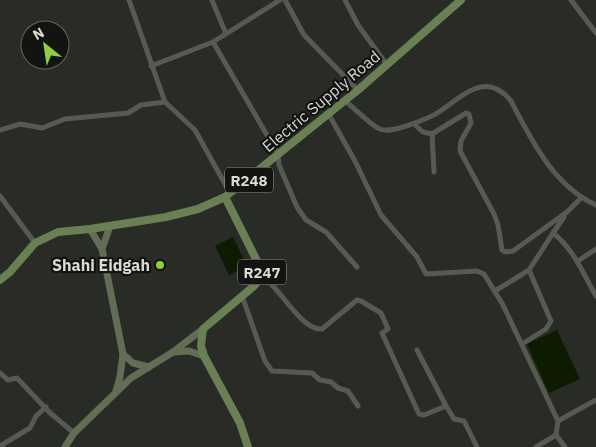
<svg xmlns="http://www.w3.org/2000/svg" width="596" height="447" viewBox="0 0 596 447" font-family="'IBM Plex Sans',sans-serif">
<rect width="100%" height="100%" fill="#292c26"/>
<g fill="#0d1b00">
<path d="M233 237 247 266 229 275 215 246Z"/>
<path d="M557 330 580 379 549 393 527 344Z"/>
</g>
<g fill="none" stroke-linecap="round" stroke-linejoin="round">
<g stroke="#575a53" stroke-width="5">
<path d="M129 0 165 102 195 130 230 193"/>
<path d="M212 0 226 34"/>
<path d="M285 0 304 35 358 90"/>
<path d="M345 0 358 25 387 65"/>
<path d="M571 0 596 33"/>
<path d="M213 42 280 0"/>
<path d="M151 66 213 42 278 154 279 165 297 207 306 220 326 232 357 267"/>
<path d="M344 100C352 106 373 127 380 129 388 132 396 129 403 127 415 123 428 119 439 112 463 96 486 70 511 101 532 141 553 185 596 205"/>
<path d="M328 113 355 161 381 215 417 257 426 274 477 271 484 274 503 305 558 421"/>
<path d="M414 124 423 132 432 134 434 172"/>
<path d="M0 130 20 124 42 128 65 119 128 113 141 105 165 102"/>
<path d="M432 134 466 113 469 114 471 123 461 141 460 151 494 214 498 225 502 250 505 252 513 251 567 212 581 198"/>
<path d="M0 196 35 243"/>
<path d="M564 217 553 233C574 249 583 274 596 296"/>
<path d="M578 261 596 249"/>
<path d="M262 276C279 286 301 331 322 329L357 300 361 301 381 313 388 329 382 333 419 414 424 415 446 406 454 419 464 421 477 447"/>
<path d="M495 291 529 270 553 233"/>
<path d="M242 296 265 361 272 371 312 373 320 380 331 382 338 388 348 391 358 406"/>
<path d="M522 344 546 329 551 321 529 270"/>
<path d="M417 350 446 406"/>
<path d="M0 373 8 380 17 378 49 412 74 433"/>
<path d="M556 435 565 447"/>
<path d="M0 446 30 428 36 416 46 407"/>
<path d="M536 447 556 435 558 421 596 400"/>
</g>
<g stroke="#616d54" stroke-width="7">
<path d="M90 229 102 249 123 354 120 377 116 391"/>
<path d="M102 249 110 226"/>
<path d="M174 352 189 351 204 356"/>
<path d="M123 354 133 363 149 367"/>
<path d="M65 447 74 433 131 378 173 352 203 329"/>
</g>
<g stroke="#6b7f55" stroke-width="8">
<path d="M225 197 261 269 262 276 254 286 203 329 201 346 204 356 240 423 248 447"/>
<path d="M0 280 10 272 35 243 58 232 90 229 166 217 198 209 225 197 358 90 461 0"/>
</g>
</g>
<circle fill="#91cd3f" stroke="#131411" stroke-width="2" cx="160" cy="265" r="5"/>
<g text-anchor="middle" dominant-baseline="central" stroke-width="4.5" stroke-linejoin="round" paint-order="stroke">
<g fill="#131411" stroke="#9e9f9c" stroke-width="1">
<rect x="225" y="167.5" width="48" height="25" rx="4"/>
<rect x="238" y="259.5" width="48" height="25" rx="4"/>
</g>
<g font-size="15" font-weight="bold" fill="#d9dbd7">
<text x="249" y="180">R248</text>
<text x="262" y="272">R247</text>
</g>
<g font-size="16" fill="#d9dbd7" stroke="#131411">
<text transform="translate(321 101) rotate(-40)">Electric Supply Road</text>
</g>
<g font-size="16" font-weight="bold" fill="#d9dbd7" stroke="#131411" text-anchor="end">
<text x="150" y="265">Shahi Eidgah</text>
</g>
</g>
<g transform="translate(45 45) rotate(330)"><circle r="24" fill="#131411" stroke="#626460"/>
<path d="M0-4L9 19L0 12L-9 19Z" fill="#91cd3f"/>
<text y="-8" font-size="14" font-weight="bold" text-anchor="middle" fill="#d9dbd7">N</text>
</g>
</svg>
